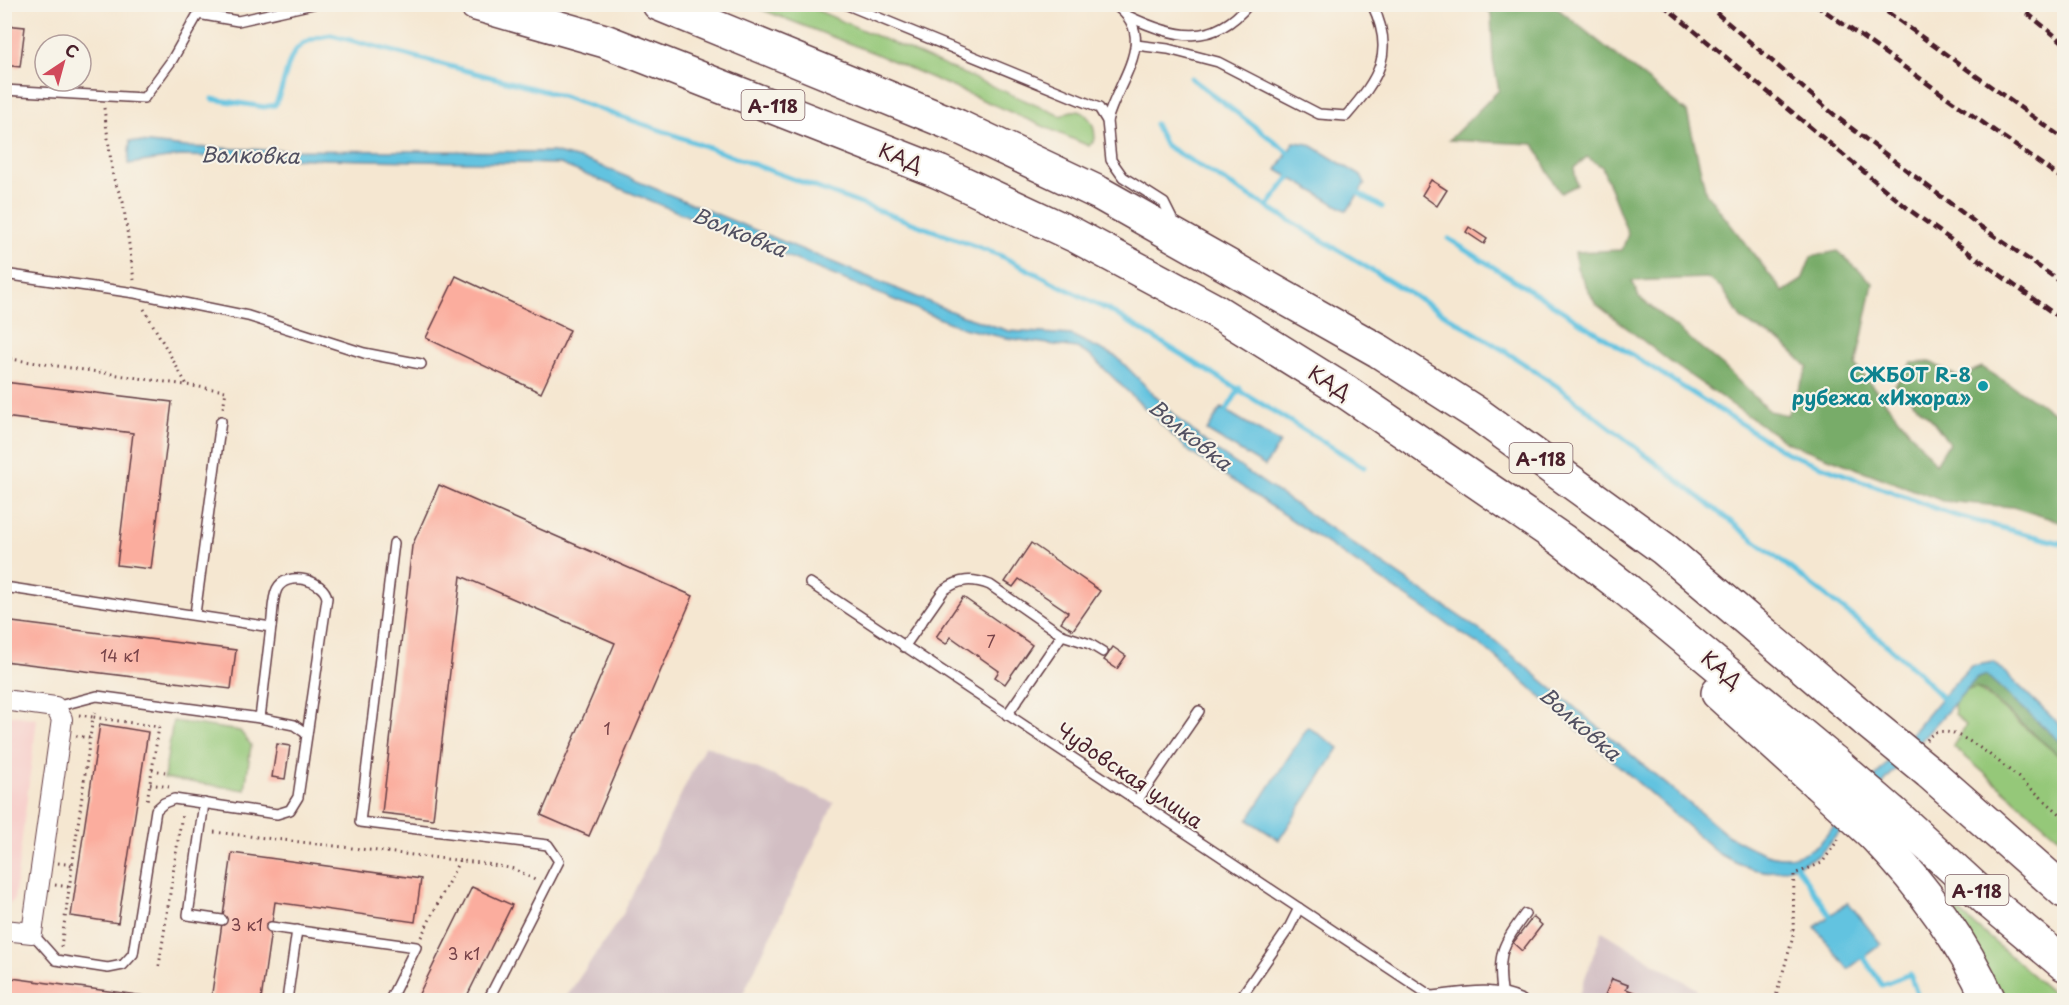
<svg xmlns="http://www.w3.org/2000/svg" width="2069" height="1005" viewBox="0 0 2069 1005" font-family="'Playpen Sans',sans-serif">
<rect width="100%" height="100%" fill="#f7f3e8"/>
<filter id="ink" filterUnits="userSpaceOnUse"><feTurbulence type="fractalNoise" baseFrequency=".0167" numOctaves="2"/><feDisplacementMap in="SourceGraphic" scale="12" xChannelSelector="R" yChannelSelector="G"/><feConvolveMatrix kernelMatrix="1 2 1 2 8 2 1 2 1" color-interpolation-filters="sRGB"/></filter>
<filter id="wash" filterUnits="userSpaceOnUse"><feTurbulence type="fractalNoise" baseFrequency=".008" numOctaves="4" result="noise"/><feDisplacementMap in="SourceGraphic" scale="24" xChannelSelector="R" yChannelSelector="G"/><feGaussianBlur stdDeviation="1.35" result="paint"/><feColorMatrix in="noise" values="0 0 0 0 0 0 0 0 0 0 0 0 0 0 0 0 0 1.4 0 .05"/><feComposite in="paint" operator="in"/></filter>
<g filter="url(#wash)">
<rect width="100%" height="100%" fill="#f5e7d1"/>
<path fill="#f7d0cc" d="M5 714 37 719 14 901 5 906Z"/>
<g fill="#d2bec3">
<path d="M705 745 834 803 740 1000H564L623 914Z"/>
<path d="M1602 931 1697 989 1692 1000H1577Z"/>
</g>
<g fill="#95c879" stroke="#707452" stroke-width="1.5">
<path d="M750 5H805L1061 116C1081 102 1095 119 1095 139L1089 146 874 53Z"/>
<path d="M1976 687 2064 760V842L1953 746 1966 725 1955 714 1954 704 1964 691Z"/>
<path d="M173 721 240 731 251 745 245 790 164 778Z"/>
<path d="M1947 901 2061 1000H1993Z"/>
</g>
<g fill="#78ac69" stroke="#61664a" stroke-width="1.5" fill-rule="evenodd">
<path d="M1481 5H1553L1687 112 1706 193 1783 292 1802 280 1811 257 1837 251 1873 283 1856 366 1936 464 1949 443 1933 421 1895 385 1912 363 1930 362 1958 377 1982 367 2064 419V523L2013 507 1943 501 1786 442 1669 361 1595 303 1577 268 1575 252 1622 250 1628 234 1602 167 1587 157 1574 168 1577 185 1561 193C1548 178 1544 161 1534 144L1449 140 1499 90 1493 61 1491 13ZM1707 278 1722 288 1742 320 1783 343 1808 367 1787 415 1769 411 1723 366 1639 297 1632 281Z"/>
<path d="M1986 675 2064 745V760L1985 692 1976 687 1964 691 1976 679Z"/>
</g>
<g fill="#62c3e0" stroke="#567186" stroke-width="1.5">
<path d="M130 141 186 147 270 150 553 152 591 162 960 315 1009 331 1071 335 1117 357 1177 418 1214 449 1494 640 1727 835C1761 853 1786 870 1820 843L1947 691 1971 666 1994 662 2064 729V745L1986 675 1976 679 1819 855C1775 877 1763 877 1719 854L1491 653 1190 452 1092 357 1077 348 1006 338 963 328 560 164 180 156 128 164Z"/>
<path d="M1294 142 1309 144 1361 176 1365 184 1347 211 1277 170Z"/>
<path d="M1221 408 1280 443 1265 466 1207 431Z"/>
<path d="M1308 727 1339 748 1279 840 1248 820Z"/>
<path d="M1848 902 1881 944 1848 969 1815 927Z"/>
</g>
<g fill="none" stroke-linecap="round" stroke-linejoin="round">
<g stroke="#62c3e0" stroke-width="5">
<path d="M1191 78 1292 155"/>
<path d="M212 99 264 107 275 105C293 68 281 41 331 35L555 94 669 133 999 255 1114 313 1364 467"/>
<path d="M1155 124 1165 145 1505 351 1557 386 1867 628 1919 673 1945 701"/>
<path d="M1353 190 1382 207"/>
<path d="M1267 207 1292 174"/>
<path d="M1449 239 1787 453 1953 515 2064 544"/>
<path d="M1226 411 1240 388"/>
<path d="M1794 862 1833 920"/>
<path d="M1860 952 1882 985 1910 974 1919 1000"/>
</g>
</g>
<g id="blocks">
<g fill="#fbad9e">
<path d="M4 25 25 27 20 67 4 65Z"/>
<path d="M1431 180 1447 190 1437 206 1422 195Z"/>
<path d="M1469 227 1487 239 1484 244 1466 232Z"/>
<path d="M456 276 570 330 541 393 426 338Z"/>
<path d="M4 382 172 402 151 569 117 565 133 433 4 417Z"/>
<path d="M439 485 693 596 589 836 541 815 615 643 461 576 433 819 382 813 412 546Z"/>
<path d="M1031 543 1100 591 1073 630 1061 622 1068 612 1019 579 1013 587 1005 582Z"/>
<path d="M963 597 1032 645 1005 684 995 677 999 671 951 637 946 644 936 637Z"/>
<path d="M4 621 236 650 231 689 4 661Z"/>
<path d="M1113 647 1126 656 1117 669 1104 660Z"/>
<path d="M100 724 148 732 118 923 71 916Z"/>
<path d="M277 744 290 746 285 779 272 777Z"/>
<path d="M232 853 421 879 415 922 275 902 261 1000H211Z"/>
<path d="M472 887 512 905 465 1000H416Z"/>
<path d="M1533 917 1542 925 1522 951 1513 943Z"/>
<path d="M4 977 167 999V1000H4Z"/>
<path d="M1612 979 1628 985 1626 989 1641 995 1639 1000H1620L1605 995Z"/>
</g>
</g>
</g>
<g filter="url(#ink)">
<use href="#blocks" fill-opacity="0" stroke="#643d44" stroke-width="1.5"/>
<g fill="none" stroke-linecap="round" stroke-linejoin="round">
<g stroke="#643d44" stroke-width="12">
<g id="lane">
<path d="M845 4 1099 108 1107 121 1111 160 1123 177 1164 203 1174 223"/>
<path d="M1128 16C1174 38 1213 48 1249 4"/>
<path d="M1136 45 1168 49 1218 62 1319 114 1346 116C1379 78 1396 53 1372 4"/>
<path d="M4 90 144 98 172 60 198 14 238 21 313 4"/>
<path d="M1107 121C1117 81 1162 35 1113 4"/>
<path d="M4 274 135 293 248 316 364 353 421 364"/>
<path d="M394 543 360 822 548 845 559 861 488 1000"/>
<path d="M810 583 1431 996C1466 993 1488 985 1522 1000"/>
<path d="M4 587 271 627 260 718 97 696 55 707"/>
<path d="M195 614 221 421"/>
<path d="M1062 635 1090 644 1103 652"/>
<path d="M904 647 944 590C959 579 972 578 990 585L1062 635 1007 715"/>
<path d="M260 718 294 725 307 734"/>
<path d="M1137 801 1199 711"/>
<path d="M204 803 188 915 222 920"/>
<path d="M271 927 416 947 390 1000"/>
<path d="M32 933 56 960 108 968 123 965 133 954 156 810 164 803 174 799 277 814 290 810 298 797 327 598C324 580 287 570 277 589 272 599 273 616 271 627"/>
<path d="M1502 991C1497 953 1503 944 1525 914"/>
<path d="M287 1000 297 930"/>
<path d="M1239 1000 1289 928 1299 908"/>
</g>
</g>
<g stroke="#643d44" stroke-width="22">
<path id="street" d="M4 700 55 707 62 719 32 933 4 930"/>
</g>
<g stroke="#643d44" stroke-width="36">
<g id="highway">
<path d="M476 4 605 41 939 172 1076 236 1214 310 1346 392 1562 540 1628 591 1834 762"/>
<path d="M659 4 957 126 1099 193 1379 351 1479 415 1664 549 1868 722"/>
<path d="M1718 693 1817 783"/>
<path d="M1929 772 2064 891"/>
<path d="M1893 813 1991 903 2064 964"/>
<path d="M1874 835C1922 885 1961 938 1989 1000"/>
</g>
</g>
<g stroke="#643d44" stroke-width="3" stroke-dasharray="1.5 4.5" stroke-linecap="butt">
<path d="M104 108 113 177 123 202 134 280"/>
<path d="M144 309 187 385"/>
<path d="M4 358 226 391 223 408"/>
<path d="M79 715 93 717 97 709"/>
<path d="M76 736 90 738 93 717 159 727 147 801"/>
<path d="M1926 740C1931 734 1938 730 1946 732 1976 735 2039 797 2064 817"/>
<path d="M152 770 165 772"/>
<path d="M150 784 169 787"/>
<path d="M214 832 481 863 515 869 535 880"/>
<path d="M58 863 72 865"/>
<path d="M55 885 69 887"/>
<path d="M421 937 459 861"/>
<path d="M61 947 90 738"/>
<path d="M159 966 182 814"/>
<path d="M1775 1000 1793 937 1794 874 1822 863 1840 837"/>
</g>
<use href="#lane" stroke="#fff" stroke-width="9"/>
<use href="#street" stroke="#fff" stroke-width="20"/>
<use href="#highway" stroke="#fff" stroke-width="33"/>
<g stroke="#4a1f2b" stroke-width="4.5" stroke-dasharray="9 4.5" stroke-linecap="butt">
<path d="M1662 4 1911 211 2064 321"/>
<path d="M1706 4 1838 118 1980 226 2064 284"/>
<path d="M1815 4 2064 180"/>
<path d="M1876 4 2064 139"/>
<path d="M2016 4 2064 43"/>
<path d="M2062 4 2064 8"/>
</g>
<g stroke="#643d44" stroke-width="36" stroke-linecap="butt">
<g id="highway-bridge">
<path d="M1868 722 1929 772"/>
<path d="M1834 762 1893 813"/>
<path d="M1817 783 1874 835"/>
</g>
</g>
<use href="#highway-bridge" stroke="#fff" stroke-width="33"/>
</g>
</g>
<circle fill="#0f9aa8" stroke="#f7f3e8" stroke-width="2" cx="1983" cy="386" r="6"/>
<g text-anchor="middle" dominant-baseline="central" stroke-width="4.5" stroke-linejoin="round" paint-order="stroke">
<g font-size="16" fill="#764248">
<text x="991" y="641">7</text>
<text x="120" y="655">14 к1</text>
<text x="607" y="728">1</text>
<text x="247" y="924">3 к1</text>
<text x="464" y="953">3 к1</text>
</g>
<g fill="#f7f3e8" stroke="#7e5f64" stroke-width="1.5">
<rect x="741.5" y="90" width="63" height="30" rx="4.5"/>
<rect x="1509.5" y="443" width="63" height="30" rx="4.5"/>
<rect x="1945.5" y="875" width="63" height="30" rx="4.5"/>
</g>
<g font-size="18" font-weight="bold" fill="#4a1f2b">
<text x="773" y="105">А-118</text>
<text x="1541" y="458">А-118</text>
<text x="1977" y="890">А-118</text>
</g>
<g font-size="20" fill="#4a1f2b" stroke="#f7f3e8">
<text transform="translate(901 157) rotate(22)">КАД</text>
<text transform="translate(1330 382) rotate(32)">КАД</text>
<text transform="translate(1722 669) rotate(40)">КАД</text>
<text transform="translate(1130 775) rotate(34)">Чудовская улица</text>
</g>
<g font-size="20" font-weight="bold" fill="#0d838f" stroke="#f7f3e8" text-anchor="end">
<text x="1971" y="374">СЖБОТ R-8<tspan x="1971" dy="23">рубежа «Ижора»</tspan></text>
</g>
<g font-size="21" font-style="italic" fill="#515061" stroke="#f7f3e8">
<text transform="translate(250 154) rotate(1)">Волковка</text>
<text transform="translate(740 231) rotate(22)">Волковка</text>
<text transform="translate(1191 434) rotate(39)">Волковка</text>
<text transform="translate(1581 723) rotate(41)">Волковка</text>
</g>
</g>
<rect width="2069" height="1005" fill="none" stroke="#f7f3e8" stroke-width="24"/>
<g transform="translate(63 63) rotate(36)"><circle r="28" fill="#f7f3e8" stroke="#b29e9c" stroke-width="1.5"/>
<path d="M0-4.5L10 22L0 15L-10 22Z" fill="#d1495b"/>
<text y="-9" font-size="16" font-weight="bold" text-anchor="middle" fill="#4a1f2b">С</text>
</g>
</svg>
